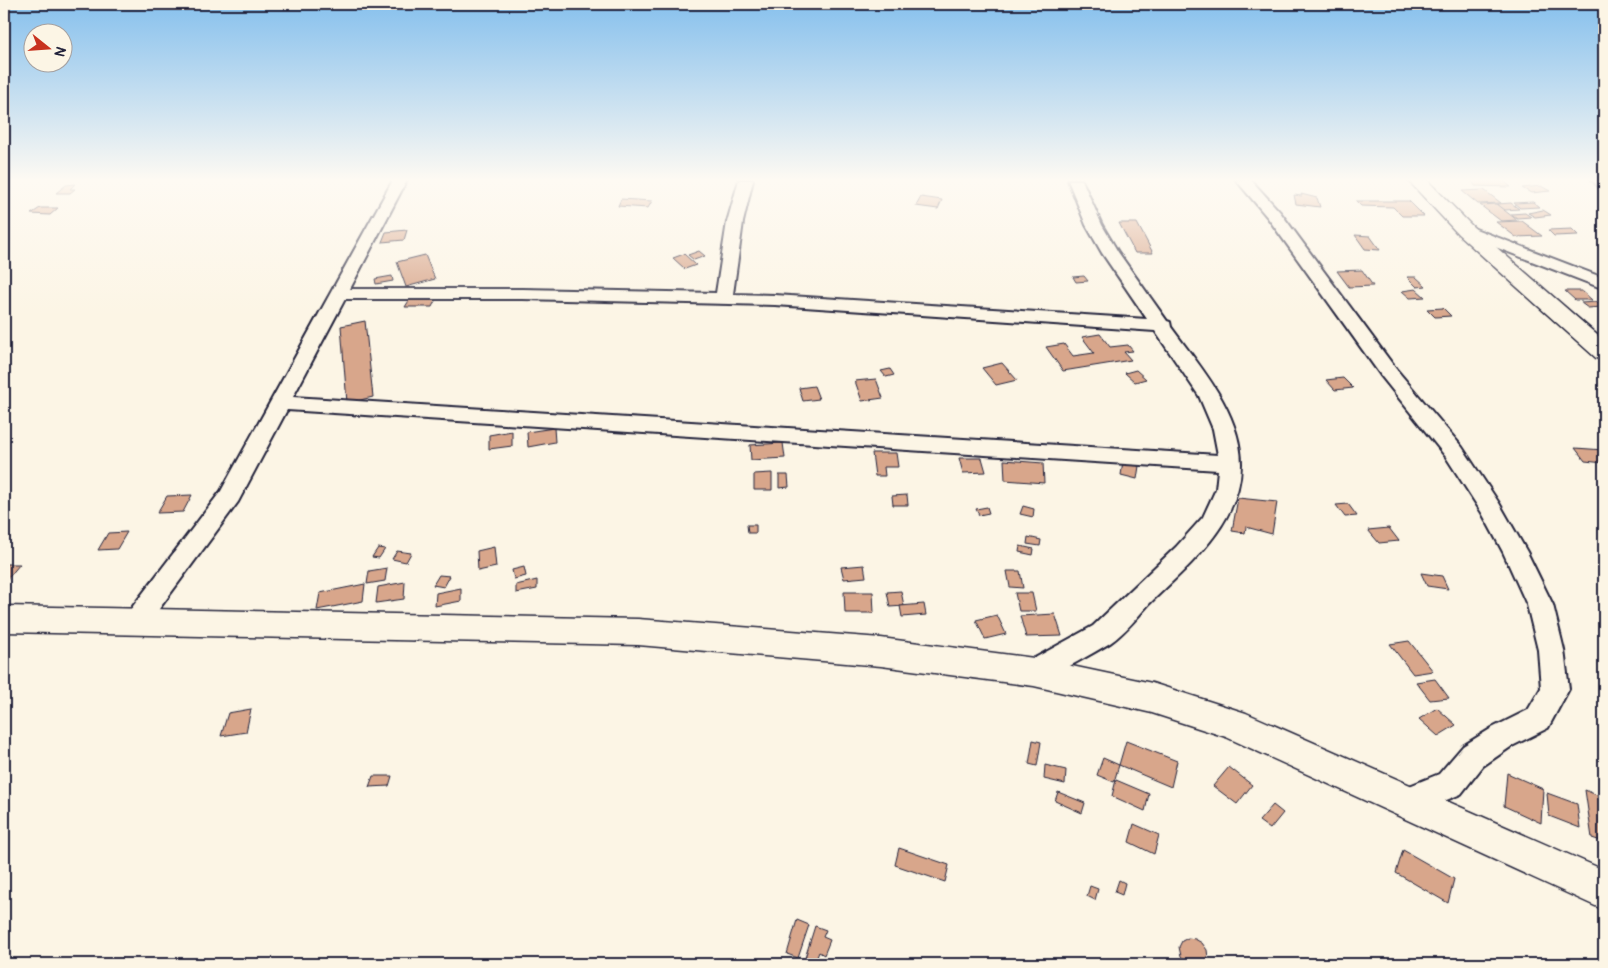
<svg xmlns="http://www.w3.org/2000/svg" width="1608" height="968" viewBox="0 0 1608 968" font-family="Pangolin,sans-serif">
<rect width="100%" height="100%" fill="#fcf5e5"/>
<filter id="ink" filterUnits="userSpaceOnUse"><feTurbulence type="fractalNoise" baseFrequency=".02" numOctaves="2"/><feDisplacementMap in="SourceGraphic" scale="10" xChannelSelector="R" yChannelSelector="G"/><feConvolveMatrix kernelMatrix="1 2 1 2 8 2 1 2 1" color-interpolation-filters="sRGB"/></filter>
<g filter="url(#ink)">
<g fill="#d8a68b" stroke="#22223b">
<path d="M1471 180H1503L1511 187 1475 186Z"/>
<path d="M75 184 70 189H75L70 193H56L66 185Z"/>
<path d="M1541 186 1550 191 1531 193 1522 188Z"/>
<path d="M1484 190 1501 203 1478 204 1462 191Z"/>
<path d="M1301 194 1317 198 1320 207 1296 204 1294 195 1302 196Z"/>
<path d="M921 197 942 200 938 209 916 206Z"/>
<path d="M621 199 652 201 648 208 618 206Z"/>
<path d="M1356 201H1409L1424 216H1402L1393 207 1361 206Z"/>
<path d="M1533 202 1539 207 1520 208 1514 203Z"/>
<path d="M1511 203 1519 209 1505 210 1497 204Z"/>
<path d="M1496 204 1517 220 1501 221 1480 205Z"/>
<path d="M40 208H58L50 215 31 214Z"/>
<path d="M1543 210 1551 215 1535 217 1528 213Z"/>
<path d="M1525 213 1531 217 1517 218 1511 214Z"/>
<path d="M1522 221 1542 236 1516 237 1496 222Z"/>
<path d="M1119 223H1137L1153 253H1135Z"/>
<path d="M1572 229 1578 235 1554 236 1548 230Z"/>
<path d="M407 230 404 240 382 242 386 232Z"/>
<path d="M1355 235 1370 236 1380 250 1365 249Z"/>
<path d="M699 251 705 256 694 260 688 255Z"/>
<path d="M684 254 696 265 685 269 673 258Z"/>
<path d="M425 255 435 279 406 287 397 262Z"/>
<path d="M1362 270 1373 286 1349 287 1337 271Z"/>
<path d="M392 276 393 281 376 284 375 279Z"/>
<path d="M1084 276 1088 281 1076 282 1073 277Z"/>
<path d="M1407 277H1416L1426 286 1417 287Z"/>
<path d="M1416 289 1425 297 1410 298 1402 291Z"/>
<path d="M1565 291H1582L1592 300H1575Z"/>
<path d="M410 299H436L432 307H405Z"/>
<path d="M1596 302 1602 307 1588 308 1581 303Z"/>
<path d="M1443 308 1451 316 1435 317 1427 309Z"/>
<path d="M365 321 373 397 347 403 341 326Z"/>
<path d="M1100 334 1110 347 1128 345 1133 351 1124 352 1131 360 1063 371 1046 347 1064 344 1073 356 1094 353 1082 337Z"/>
<path d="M1002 363 1017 380 996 385 982 368Z"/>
<path d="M890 369 894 375 886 377 881 371Z"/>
<path d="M1136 370 1146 379 1135 382 1125 373Z"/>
<path d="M1343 378 1353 388 1335 390 1326 380Z"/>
<path d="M876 379 883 398 862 401 855 381Z"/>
<path d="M814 386 819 399 803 401 799 388Z"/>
<path d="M554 428 555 442 528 447 527 432Z"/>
<path d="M512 431V446L489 449V435Z"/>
<path d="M783 443 785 458 751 460 750 445Z"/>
<path d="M1575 448 1604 450V463L1585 461Z"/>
<path d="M872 453H896L898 467H884L885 476H875Z"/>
<path d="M959 458H982L986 472 963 473Z"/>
<path d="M1004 460 1043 463 1044 483 1005 480Z"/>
<path d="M1123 462 1139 466 1137 479 1121 475Z"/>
<path d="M772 473V490H754V474Z"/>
<path d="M779 475H788L789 487 779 488Z"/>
<path d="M192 495 183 512 157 513 167 496Z"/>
<path d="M907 495 908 505H893L892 496Z"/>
<path d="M1238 498 1277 502 1272 534 1246 527 1245 533 1232 531Z"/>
<path d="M1348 504 1357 516 1345 517 1336 505Z"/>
<path d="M1023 506 1034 509 1033 517 1020 514Z"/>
<path d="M987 507 989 513 979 515 976 509Z"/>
<path d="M747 525H756V533H748Z"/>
<path d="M1389 528 1399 541 1379 543 1368 530Z"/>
<path d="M127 532 117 549 98 550 108 533Z"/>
<path d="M1028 537 1041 540 1040 546 1027 544Z"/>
<path d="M1020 546 1034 549 1033 555 1019 552Z"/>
<path d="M494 547 496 567 478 571 477 551Z"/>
<path d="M378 548 385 549 379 558 372 557Z"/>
<path d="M397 551 411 553 406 562 392 559Z"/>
<path d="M4 564H20L4 583Z"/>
<path d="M864 565 866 577 844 579 841 567Z"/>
<path d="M524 567 526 576 514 579 512 570Z"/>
<path d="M387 568 385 581 367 584 369 571Z"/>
<path d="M1007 571H1020L1023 588 1010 587Z"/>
<path d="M1421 573 1442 576 1448 589 1427 586Z"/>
<path d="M439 575 450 576 444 587 433 585Z"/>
<path d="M537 580V589L516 593V585Z"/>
<path d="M405 582 404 599 376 603 378 587Z"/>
<path d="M365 584 363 601 317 610 320 593Z"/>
<path d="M461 588V601L435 606 436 593Z"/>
<path d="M901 591 904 606 890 607 887 592Z"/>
<path d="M844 592H873L874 613H845Z"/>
<path d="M1015 593H1032L1036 611H1019Z"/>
<path d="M924 604 926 615 902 617 900 606Z"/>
<path d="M1055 614 1062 636 1026 637 1020 616Z"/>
<path d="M997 615 1006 634 985 639 976 620Z"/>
<path d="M1409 641 1433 671 1413 674 1390 644Z"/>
<path d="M1435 679 1449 698 1430 700 1416 682Z"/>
<path d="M1437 708 1456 725 1438 736 1419 719Z"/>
<path d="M251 709 246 732 221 736 228 713Z"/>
<path d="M1033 740 1041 742 1037 766 1029 764Z"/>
<path d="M1126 741 1177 761 1171 787 1119 765Z"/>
<path d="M1103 758 1119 765 1114 782 1097 775Z"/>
<path d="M1045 765 1066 770 1065 784 1044 779Z"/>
<path d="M1229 767 1252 785 1237 804 1213 786Z"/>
<path d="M1507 773 1543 789 1541 823 1504 806Z"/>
<path d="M373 776H392L389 786 369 787Z"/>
<path d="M1116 780 1149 794 1145 811 1112 796Z"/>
<path d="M1585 790 1599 796 1604 828V842L1592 838Z"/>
<path d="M1058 792 1085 803 1082 813 1055 801Z"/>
<path d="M1547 793 1577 804 1580 828 1549 816Z"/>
<path d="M1273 805 1283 813 1270 829 1259 821Z"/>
<path d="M1134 824 1159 835 1154 854 1129 842Z"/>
<path d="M899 848 949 865 945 882 895 865Z"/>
<path d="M1403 850 1454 879 1448 903 1396 873Z"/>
<path d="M1119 880 1125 883 1122 895 1115 892Z"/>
<path d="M1090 886 1098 889 1095 900 1087 896Z"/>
<path d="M797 920 809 925 798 958 787 954Z"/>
<path d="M815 926 826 930 823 937 830 940 824 955 819 952 815 962 805 958Z"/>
<path d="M1188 938 1195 939 1202 943 1207 950 1208 958 1206 964H1189L1186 962 1181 956 1179 947 1182 941Z"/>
</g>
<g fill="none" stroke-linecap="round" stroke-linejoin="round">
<g stroke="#22223b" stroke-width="4">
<g id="street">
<path d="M393 180H407L350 289H523L716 293 727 222 739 180H753L743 222 733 294 775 295 1147 319 1102 253 1086 225 1068 180H1082L1102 225 1118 252 1167 321 1170 322 1171 327C1200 367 1241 412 1241 464 1241 523 1189 565 1150 603 1138 616 1125 633 1110 643 1089 656 1065 668 1044 680L1034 684 1024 680 1020 672 1024 664 1093 626 1176 547 1203 517 1216 489 1218 470 287 410 238 502 145 628 136 632 127 628 123 621 127 614 221 491ZM345 299H523L775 305 1155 331 1199 396 1213 429 1218 455 293 397Z"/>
<path d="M1236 180H1251L1280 212 1396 369 1462 447 1499 503 1527 552 1553 605 1564 650 1569 689 1548 728 1512 746 1483 766 1461 794 1408 816 1397 811 1393 801 1397 791 1439 774 1463 746 1492 728 1528 710 1541 688 1538 650 1527 605 1503 552 1482 513 1446 457 1382 377 1268 218Z"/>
<path d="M1592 180H1604V188L1599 187Z"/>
<path d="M1465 225 1604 278V289L1459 233 1457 230 1459 227Z"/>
</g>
</g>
<g stroke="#22223b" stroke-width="3">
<g id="primary">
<path d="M1408 180H1427L1472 226 1604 341V360L1596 358 1458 234Z"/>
<path d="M4 606 638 619 881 638 1034 658 1152 683 1246 713 1604 870V910L1226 737 1152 713 1034 686 881 666 638 645 4 632Z"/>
</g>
</g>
<use href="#street" fill="#fcf5e5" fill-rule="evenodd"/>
<use href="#primary" fill="#fcf5e5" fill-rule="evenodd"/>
</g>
</g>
<linearGradient id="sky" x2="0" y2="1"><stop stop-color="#86c0ed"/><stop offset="0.57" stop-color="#fefaf3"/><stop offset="1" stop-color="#fefaf3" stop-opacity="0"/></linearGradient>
<rect width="1608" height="316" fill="url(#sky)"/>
<rect width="1608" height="968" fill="none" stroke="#fcf5e5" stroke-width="20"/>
<rect x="10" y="10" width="1588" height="948" fill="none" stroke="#22223b" stroke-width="2" filter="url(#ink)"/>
<g transform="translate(48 48) rotate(107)"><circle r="24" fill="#fcf5e5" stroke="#a5a1a1"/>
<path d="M0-4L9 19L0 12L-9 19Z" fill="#c8321e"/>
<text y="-8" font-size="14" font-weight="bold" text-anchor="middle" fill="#22223b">N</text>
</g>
</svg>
